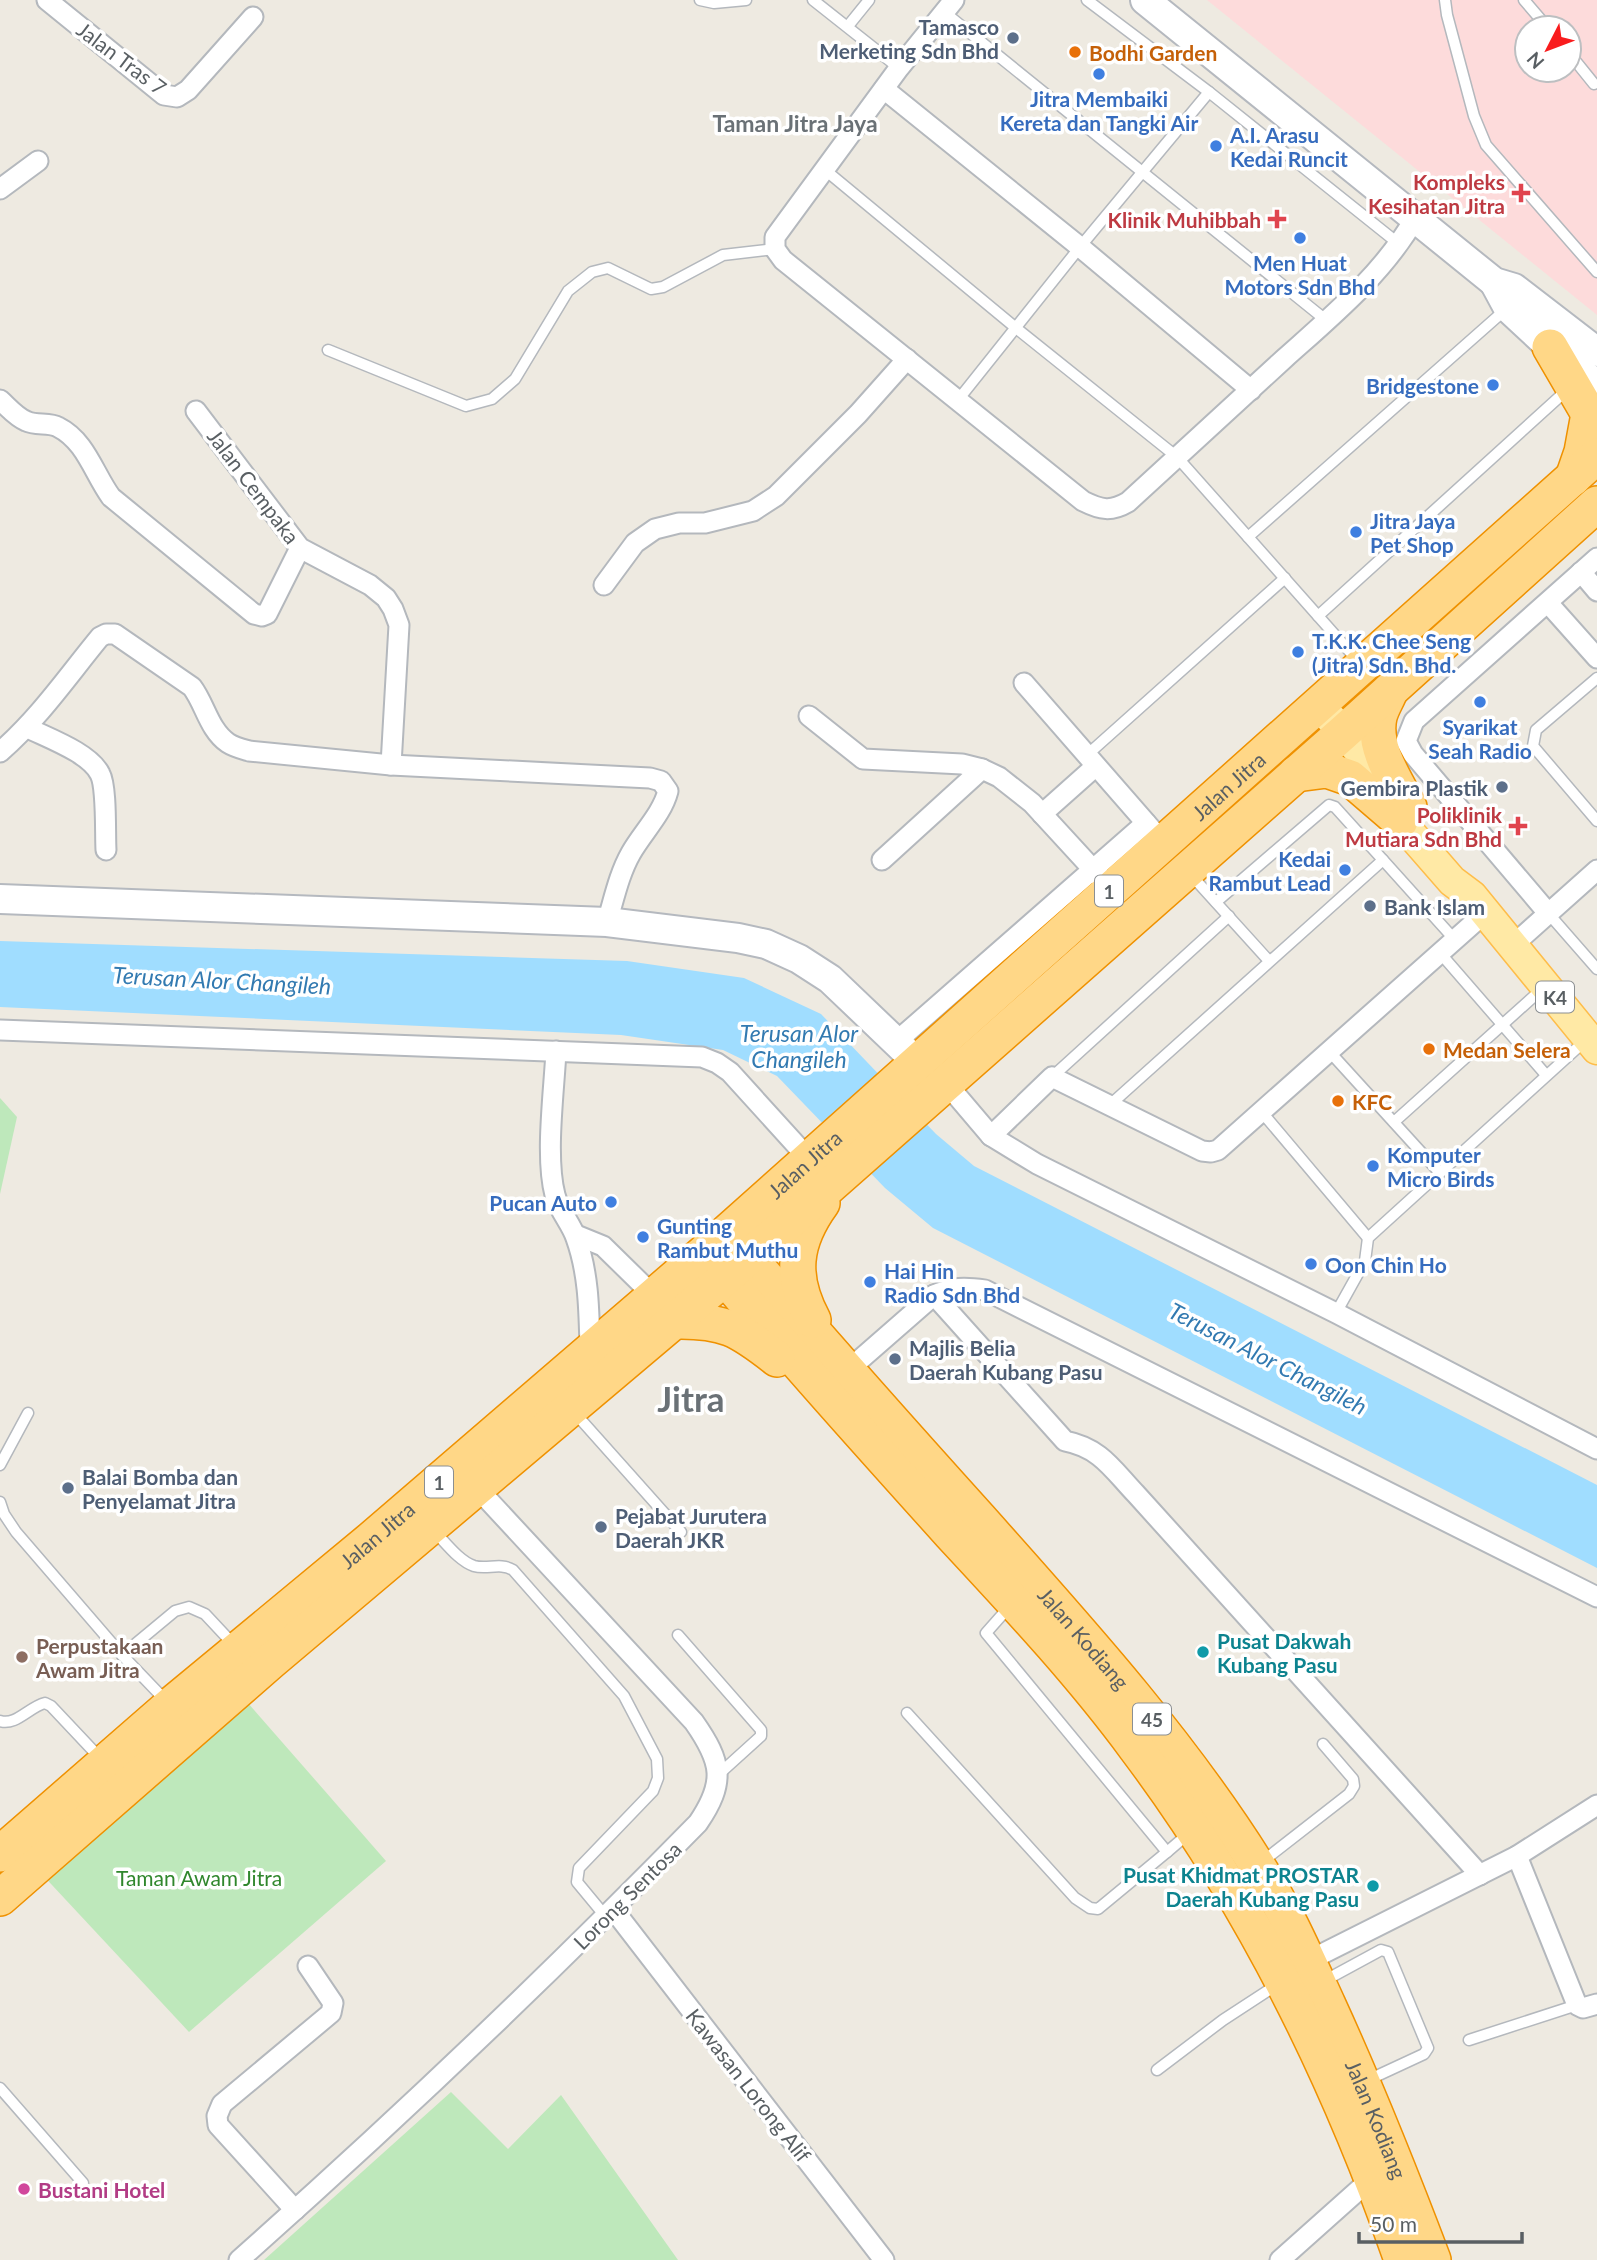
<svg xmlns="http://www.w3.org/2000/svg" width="1597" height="2260" viewBox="0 0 1597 2260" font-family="Lato,sans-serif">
<rect width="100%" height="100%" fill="#eeeae1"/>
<path fill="#fddbdb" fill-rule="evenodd" d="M1207 0H1597V315ZM1527 28H1569V70H1527Z"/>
<g fill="#bee8bb">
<path d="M0 1098 17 1117 0 1194Z"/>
<path d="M241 1695 386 1861 189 2032 38 1870Z"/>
<path d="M451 2092 508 2149 561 2095 678 2260H264Z"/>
</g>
<path fill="#a0ddff" d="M0 941 627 961 744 978 821 1014 936 1134 974 1166 1597 1485V1568L933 1228 885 1188 777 1076 723 1050 621 1035 0 1007Z"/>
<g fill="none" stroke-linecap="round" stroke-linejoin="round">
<g stroke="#b4b8bd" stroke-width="13">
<g id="lane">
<path d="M700 0 714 3 746 0"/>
<path d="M813 0 899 68"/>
<path d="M1087 0 1209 92 1399 244"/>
<path d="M1445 0 1447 15 1474 116 1486 145 1597 272"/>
<path d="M1524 0 1548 28"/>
<path d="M944 12 1327 321"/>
<path d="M848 26 869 0"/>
<path d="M1569 53 1594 84"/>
<path d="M824 169 1016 328 1177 457 1358 661"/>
<path d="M328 350 466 406 492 399 515 379 568 291 592 272 608 268 651 289 663 287 723 255 775 249"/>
<path d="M958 400 1080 247 1209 92"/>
<path d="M1248 537 1505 310"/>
<path d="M1318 616 1567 390"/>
<path d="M1597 678 1536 730 1533 746 1597 821"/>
<path d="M1087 755 1285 578"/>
<path d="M1383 860 1455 940"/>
<path d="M1192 876 1269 961"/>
<path d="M1548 913 1597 969"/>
<path d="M1441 954 1546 1075"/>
<path d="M1328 1050 1440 1173"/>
<path d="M1052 1077 1229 916"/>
<path d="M1111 1104 1383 860 1335 807 1329 805 1216 902"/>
<path d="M1260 1110 1368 1238"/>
<path d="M1394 1122 1542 989"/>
<path d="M1336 1313 1365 1261 1368 1238 1586 1040"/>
<path d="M574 1412 681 1532"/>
<path d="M0 1465 28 1413"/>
<path d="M0 1502 4 1514 16 1532 122 1655 167 1702"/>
<path d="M435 1532C446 1543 459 1561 474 1566 487 1570 500 1562 513 1570L624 1696 657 1759 658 1778 653 1791 579 1868 577 1882 606 1917"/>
<path d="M678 1635 761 1730V1736L719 1774"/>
<path d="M122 1655 175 1611 189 1607 205 1614 234 1645"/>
<path d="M907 1713 1075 1898 1090 1908 1098 1909 1167 1852 986 1633 1009 1607"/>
<path d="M0 1721C16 1726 29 1707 45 1703L51 1706 100 1758"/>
<path d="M1167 1852 1188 1834"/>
<path d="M1263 1861 1349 1794 1354 1786 1353 1779 1323 1744"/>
<path d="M1322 1982 1381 1950 1388 1952 1428 2048 1424 2054 1368 2080"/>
<path d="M1469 2040 1577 2005"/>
<path d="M1157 2070 1223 2020 1278 1984"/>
<path d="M0 2088 83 2183"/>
</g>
</g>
<g stroke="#b4b8bd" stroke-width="23">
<g id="street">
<path d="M47 0 164 95 177 97 188 90 253 17"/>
<path d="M954 0 899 68 775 237V249L783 260 1083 501C1101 510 1111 512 1128 502 1180 454 1233 406 1285 358 1332 316 1384 273 1415 218"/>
<path d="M884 89 1080 247 1251 390"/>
<path d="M0 189 38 161"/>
<path d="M0 400C8 407 16 417 26 421 36 426 49 422 58 427 86 441 94 474 111 497L254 614 262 616 267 614 300 548"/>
<path d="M196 411 300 548 370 585 386 598 393 609 399 625 391 765"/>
<path d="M1581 572 1597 591"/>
<path d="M604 585 635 543 655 529 679 523H705L753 511 776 496 858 414 907 359"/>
<path d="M1548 603 1597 658"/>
<path d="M1024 683 1154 832"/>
<path d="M809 716 863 759 962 764 982 769 999 777 1032 803 1111 889"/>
<path d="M28 728C48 738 90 753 100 774 107 787 105 834 106 850"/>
<path d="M0 752C40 717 67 677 100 637L106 634H115L192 687C205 704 209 730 228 743 234 747 242 749 249 751L391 765 650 778 661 781 668 791C662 814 643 832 631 853 619 874 614 899 607 922"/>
<path d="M1042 814 1096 766"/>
<path d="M882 860 982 769"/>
<path d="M1548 913 1413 754 1406 741 1414 721 1597 558"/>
<path d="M1513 945 1597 870"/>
<path d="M0 1030 702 1057 717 1063 730 1072 808 1158"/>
<path d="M897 1041 1146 823"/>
<path d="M556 1051C554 1092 545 1157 555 1195 559 1211 571 1223 576 1238 589 1274 589 1312 590 1349"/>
<path d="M946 1083 991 1136 1037 1164 1336 1313 1597 1449"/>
<path d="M991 1136 1052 1077 1202 1151 1211 1152 1218 1150 1485 913"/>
<path d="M576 1235 603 1246 654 1296"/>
<path d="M934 1295 1065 1441C1101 1448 1113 1470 1136 1494L1480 1875"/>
<path d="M847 1371 934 1295C952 1287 965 1287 985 1290L1597 1597"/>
<path d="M1517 1856 1577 2005 1583 2008 1597 2004"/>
<path d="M613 1909 884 2260"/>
<path d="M1308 1961 1517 1856 1597 1805"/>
<path d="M295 2210 218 2125 217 2116 222 2104 331 2013 333 2003 308 1966"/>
<path d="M239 2260C397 2120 550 1974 698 1823 726 1782 722 1762 694 1722L477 1488"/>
<path d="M1280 2260 1372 2178"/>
</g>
</g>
<g stroke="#b5b9bf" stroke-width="32">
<g id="secondary">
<path d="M1145 0 1494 282 1514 288 1597 352"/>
<path d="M1494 282 1508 308 1564 360 1597 384"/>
<path d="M0 899 607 922 738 938 766 944 799 959 830 979 918 1063"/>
</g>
</g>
<g stroke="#febd4a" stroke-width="33">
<g id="primary">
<path d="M1319 705 1391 787"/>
<path d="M1384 803 1452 881 1472 896 1597 1049"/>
</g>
</g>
<g stroke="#ef9100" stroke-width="38">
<g id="highway">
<path d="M1550 347 1589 414 1582 452 1573 478"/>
<path d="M1390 691C1387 699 1381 708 1379 717 1372 747 1396 782 1409 807"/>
<path d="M1296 774 1327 770 1350 778 1400 821"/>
<path id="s1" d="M734 1240C814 1334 896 1426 979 1518 1077 1628 1178 1739 1257 1865 1285 1909 1306 1957 1328 2005 1367 2090 1400 2173 1433 2260"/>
<path d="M711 1261C789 1354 870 1444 951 1534 1015 1603 1080 1672 1136 1748 1252 1902 1339 2079 1402 2260"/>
<path d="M813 1320C790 1277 793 1243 822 1203"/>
<path d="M675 1321C724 1320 739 1329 777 1359"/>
<path id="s2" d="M0 1854 171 1705 368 1542 704 1253 1597 456"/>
<path d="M0 1898 270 1662 725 1278 1344 732 1597 504"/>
</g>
</g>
<use href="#lane" stroke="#fff" stroke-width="10"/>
<use href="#street" stroke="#fff" stroke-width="19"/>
<use href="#secondary" stroke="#fff" stroke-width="28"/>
<use href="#primary" stroke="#ffe9a5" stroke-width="30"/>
<use href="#highway" stroke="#ffd787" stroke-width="35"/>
</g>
<g fill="#5c6f8a" stroke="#fff" stroke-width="2.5">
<circle cx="1013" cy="38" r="7"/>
<circle cx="1502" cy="787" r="7"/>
<circle cx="1370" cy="906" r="7"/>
<circle cx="895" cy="1359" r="7"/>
<circle cx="68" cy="1488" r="7"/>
<circle cx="601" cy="1527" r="7"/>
</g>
<g fill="#e8710a" stroke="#fff" stroke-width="2.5">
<circle cx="1075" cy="52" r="7"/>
<circle cx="1429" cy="1049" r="7"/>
<circle cx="1338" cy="1101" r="7"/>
</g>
<g fill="#3f7fe0" stroke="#fff" stroke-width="2.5">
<circle cx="1099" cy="74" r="7"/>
<circle cx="1216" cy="146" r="7"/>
<circle cx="1300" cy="238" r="7"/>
<circle cx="1493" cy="385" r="7"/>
<circle cx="1356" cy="532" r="7"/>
<circle cx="1298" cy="652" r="7"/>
<circle cx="1480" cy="702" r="7"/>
<circle cx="1345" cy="870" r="7"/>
<circle cx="1373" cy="1166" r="7"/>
<circle cx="611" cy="1202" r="7"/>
<circle cx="643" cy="1237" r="7"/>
<circle cx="1311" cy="1264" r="7"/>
<circle cx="870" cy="1282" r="7"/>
</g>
<g fill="#e0444e" stroke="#fff" stroke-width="2.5">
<path d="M1517.5 182.5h7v7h7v7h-7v7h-7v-7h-7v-7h7z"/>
<path d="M1273.5 208.5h7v7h7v7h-7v7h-7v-7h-7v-7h7z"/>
<path d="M1514.5 815.5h7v7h7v7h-7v7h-7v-7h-7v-7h7z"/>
</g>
<g fill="#0f9aa8" stroke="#fff" stroke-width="2.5">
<circle cx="1203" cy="1652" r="7"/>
<circle cx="1373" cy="1886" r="7"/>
</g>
<circle fill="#8d6e63" stroke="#fff" stroke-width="2.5" cx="22" cy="1657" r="7"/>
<circle fill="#d1479c" stroke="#fff" stroke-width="2.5" cx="24" cy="2189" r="7"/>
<g text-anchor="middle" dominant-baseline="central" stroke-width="7" stroke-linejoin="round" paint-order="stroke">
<g fill="#fff" stroke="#8b8f92" stroke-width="2">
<rect x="1095" y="875.5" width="28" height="31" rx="5"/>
<rect x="1536" y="981.5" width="38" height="31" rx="5"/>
<rect x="425" y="1466.5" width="28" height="31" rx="5"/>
<rect x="1133" y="1703.5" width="38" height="31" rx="5"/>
</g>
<g font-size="19" font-weight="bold" fill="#595f63">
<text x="1109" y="891">1</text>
<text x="1555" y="997">K4</text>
<text x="439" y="1482">1</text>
<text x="1152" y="1719">45</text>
</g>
<g font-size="21" font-weight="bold" fill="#4e5e75" stroke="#fff" text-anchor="start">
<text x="999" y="26" text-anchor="end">Tamasco<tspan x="999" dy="24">Merketing Sdn Bhd</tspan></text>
<text x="1488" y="787" text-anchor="end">Gembira Plastik</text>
<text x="1384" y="906">Bank Islam</text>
<text x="909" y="1347">Majlis Belia<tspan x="909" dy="24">Daerah Kubang Pasu</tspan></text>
<text x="82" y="1476">Balai Bomba dan<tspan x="82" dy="24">Penyelamat Jitra</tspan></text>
<text x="615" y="1515">Pejabat Jurutera<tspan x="615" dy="24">Daerah JKR</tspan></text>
</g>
<g font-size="21" font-weight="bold" fill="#c56008" stroke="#fff" text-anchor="start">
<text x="1089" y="52">Bodhi Garden</text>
<text x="1443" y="1049">Medan Selera</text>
<text x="1352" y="1101">KFC</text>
</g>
<g font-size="21" fill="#595f63" stroke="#fff">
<text transform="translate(122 58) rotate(37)">Jalan Tras 7</text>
<text transform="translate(254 486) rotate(53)">Jalan Cempaka</text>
<text stroke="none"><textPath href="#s2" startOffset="1628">Jalan Jitra</textPath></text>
<text stroke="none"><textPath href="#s2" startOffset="1060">Jalan Jitra</textPath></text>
<text stroke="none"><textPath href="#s2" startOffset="494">Jalan Jitra</textPath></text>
<text stroke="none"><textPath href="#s1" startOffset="530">Jalan Kodiang</textPath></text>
<text transform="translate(627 1895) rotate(-45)">Lorong Sentosa</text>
<text transform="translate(749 2085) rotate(52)">Kawasan Lorong Alif</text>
<text stroke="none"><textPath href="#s1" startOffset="1097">Jalan Kodiang</textPath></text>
</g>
<g font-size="21" font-weight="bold" fill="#366cbe" stroke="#fff" text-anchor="start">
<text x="1099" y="98" text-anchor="middle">Jitra Membaiki<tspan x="1099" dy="24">Kereta dan Tangki Air</tspan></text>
<text x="1230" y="134">A.I. Arasu<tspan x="1230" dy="24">Kedai Runcit</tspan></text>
<text x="1300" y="262" text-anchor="middle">Men Huat<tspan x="1300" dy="24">Motors Sdn Bhd</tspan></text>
<text x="1479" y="385" text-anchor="end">Bridgestone</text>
<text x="1370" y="520">Jitra Jaya<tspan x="1370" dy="24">Pet Shop</tspan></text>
<text x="1312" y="640">T.K.K. Chee Seng<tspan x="1312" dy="24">(Jitra) Sdn. Bhd.</tspan></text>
<text x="1480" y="726" text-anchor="middle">Syarikat<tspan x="1480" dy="24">Seah Radio</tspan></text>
<text x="1331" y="858" text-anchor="end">Kedai<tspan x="1331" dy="24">Rambut Lead</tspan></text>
<text x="1387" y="1154">Komputer<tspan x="1387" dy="24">Micro Birds</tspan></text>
<text x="597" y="1202" text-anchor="end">Pucan Auto</text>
<text x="657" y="1225">Gunting<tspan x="657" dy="24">Rambut Muthu</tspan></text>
<text x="1325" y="1264">Oon Chin Ho</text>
<text x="884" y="1270">Hai Hin<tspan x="884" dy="24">Radio Sdn Bhd</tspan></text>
</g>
<g font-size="21" font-weight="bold" fill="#be3a42" stroke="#fff" text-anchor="end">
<text x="1505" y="181">Kompleks<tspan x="1505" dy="24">Kesihatan Jitra</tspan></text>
<text x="1261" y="219">Klinik Muhibbah</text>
<text x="1502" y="814">Poliklinik<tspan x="1502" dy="24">Mutiara Sdn Bhd</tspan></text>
</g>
<g font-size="21" font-weight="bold" fill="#0d838f" stroke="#fff" text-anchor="start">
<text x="1217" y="1640">Pusat Dakwah<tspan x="1217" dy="24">Kubang Pasu</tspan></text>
<text x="1359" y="1874" text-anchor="end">Pusat Khidmat PROSTAR<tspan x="1359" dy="24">Daerah Kubang Pasu</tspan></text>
</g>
<g font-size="21" font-weight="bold" fill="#785e54" stroke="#fff" text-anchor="start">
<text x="36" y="1645">Perpustakaan<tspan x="36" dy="24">Awam Jitra</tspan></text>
</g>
<g font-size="21" fill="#30872d" stroke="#fff">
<text x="199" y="1877">Taman Awam Jitra</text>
</g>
<g font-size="21" font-weight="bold" fill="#b23c85" stroke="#fff" text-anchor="start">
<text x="38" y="2189">Bustani Hotel</text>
</g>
<g font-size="23" font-weight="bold" fill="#6a7176" stroke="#fff">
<text x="795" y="123">Taman Jitra Jaya</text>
</g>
<g font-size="23" font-style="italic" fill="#327ab1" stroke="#fff">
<text transform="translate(222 980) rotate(3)">Terusan Alor Changileh</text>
<text x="799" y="1033">Terusan Alor<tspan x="799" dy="26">Changileh</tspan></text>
<text transform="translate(1268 1358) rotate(27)">Terusan Alor Changileh</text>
</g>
<g font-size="35" font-weight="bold" fill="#6a7176" stroke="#fff">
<text x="691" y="1398">Jitra</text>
</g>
</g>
<g transform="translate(1548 49) rotate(228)"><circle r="33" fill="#ffffff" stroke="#bdbfc1" stroke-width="2"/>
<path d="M0-5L12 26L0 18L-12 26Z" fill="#f91c1d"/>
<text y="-10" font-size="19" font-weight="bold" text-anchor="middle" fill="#595f63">N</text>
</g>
<path d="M1359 2232v10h163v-10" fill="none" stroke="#595f63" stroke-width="3.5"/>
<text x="1370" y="2232" font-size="21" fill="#595f63" stroke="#ffffff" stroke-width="5" paint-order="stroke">50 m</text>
</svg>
